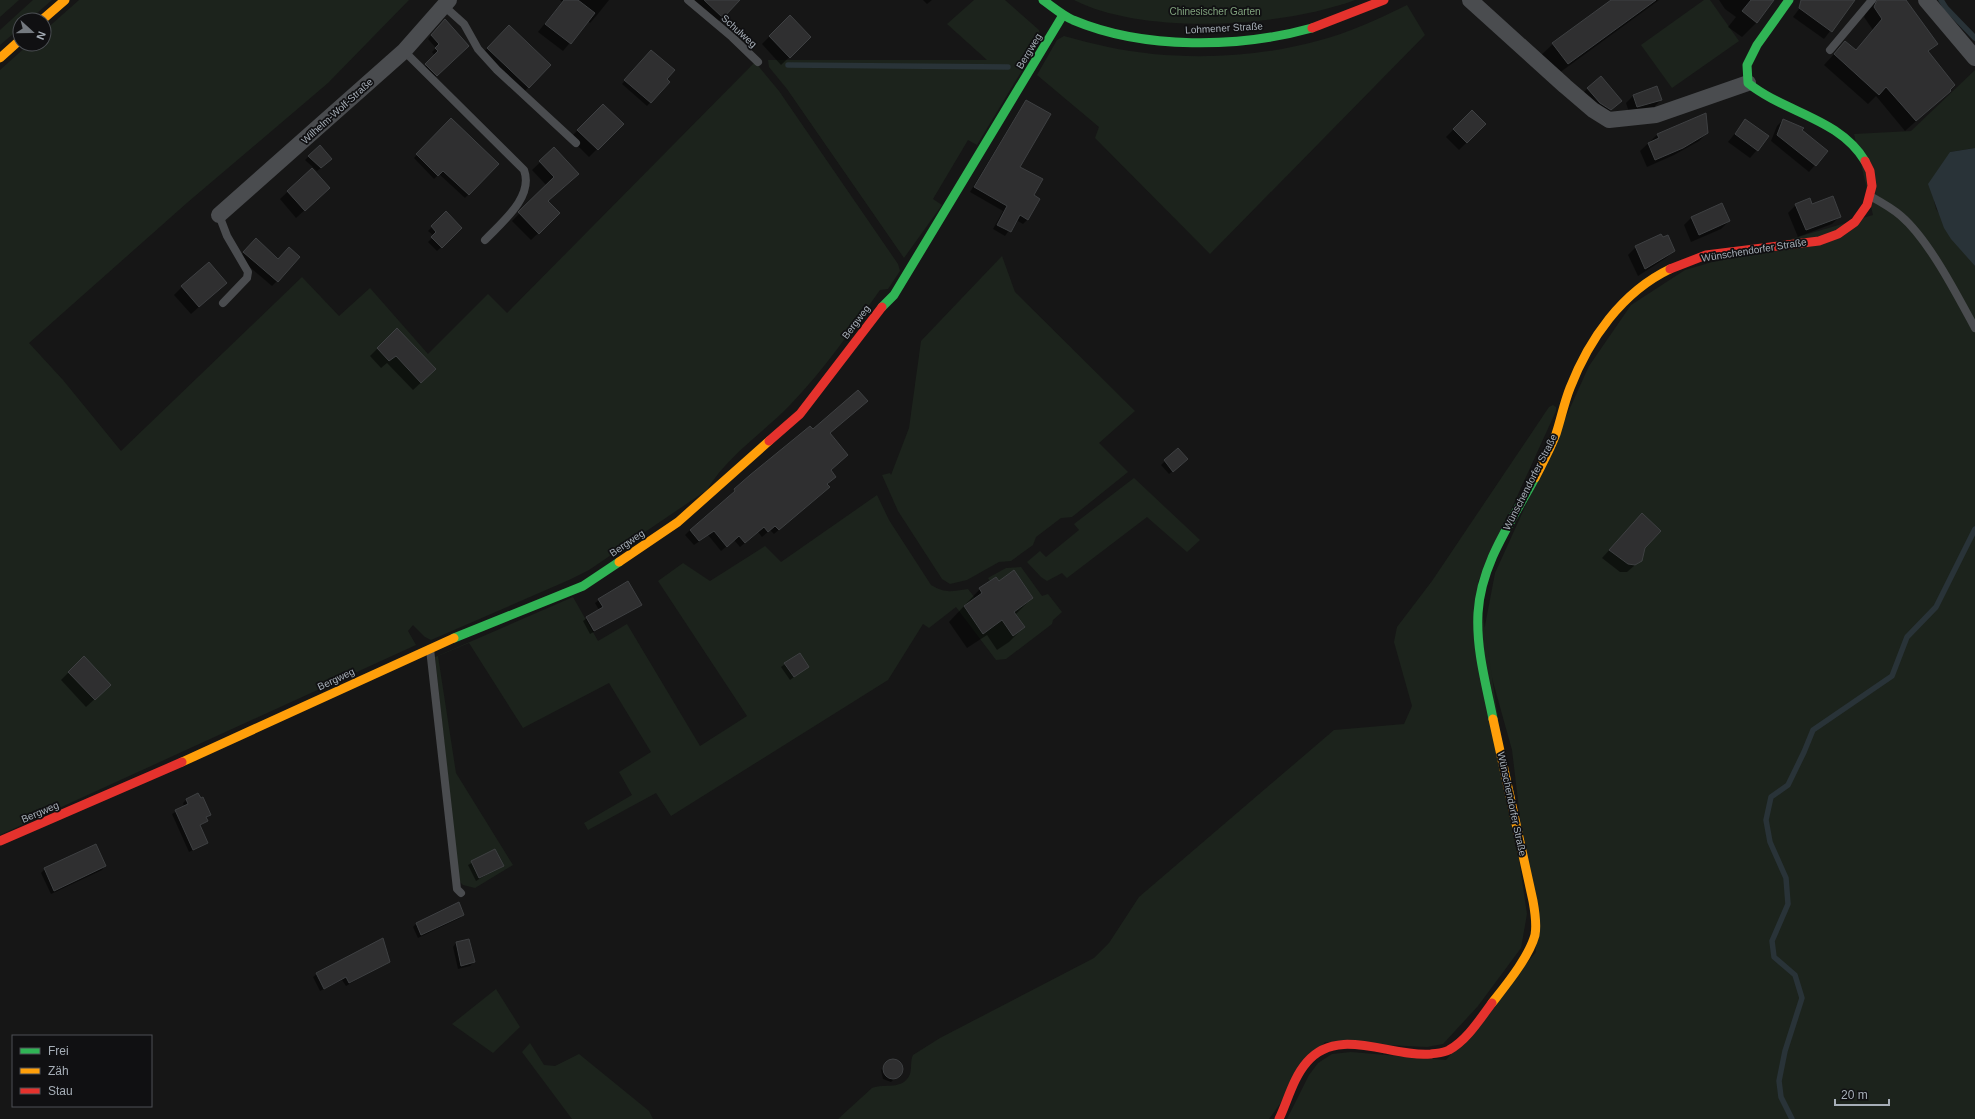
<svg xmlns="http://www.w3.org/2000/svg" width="1975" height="1119" viewBox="0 0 1975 1119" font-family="Helvetica,sans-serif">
<rect width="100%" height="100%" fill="#161616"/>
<g fill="#1c231c">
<path d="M0 0H19L0 17Z"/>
<path d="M33 0H52L29 20H20V28L0 45V30Z"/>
<path d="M79 0H409L328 83 188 202 29 343 63 380 121 451 302 277 339 316 370 288 428 354 488 294 507 313 755 62 779 91 898 264 900 271 888 289 880 290C852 329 824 370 790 405 763 433 727 456 707 490L589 570 569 580 431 640 425 637 413 625 408 631 416 645 0 835V70L29 44H44V31Z"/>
<path d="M974 0H1005L1039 30 1041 39 977 145 968 140 933 199 942 205 904 258 787 89 769 67 768 60H987L947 24Z"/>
<path d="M1074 0H1355C1283 27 1144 36 1074 0Z"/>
<path d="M1704 0H1710L1739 41 1672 88 1641 45Z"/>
<path d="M1407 5 1425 35 1210 254 1095 138 1099 127 1037 75 1057 40 1064 36C1079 40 1094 44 1108 47 1175 61 1251 59 1317 41 1349 33 1378 19 1407 5Z"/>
<path d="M1975 70V148L1950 152 1934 201 1936 209 1975 266V1119H1287L1309 1075 1318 1063 1332 1054 1351 1052 1446 1060 1536 952 1512 750 1490 671 1484 631 1495 573 1589 366 1631 305 1685 270 1873 215 1854 134 1911 131Z"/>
<path d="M1002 256 1015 292 1135 411 1099 443 1128 472 1072 517 1061 518 1036 537 1033 545 1011 561 999 562 967 580 950 584 942 579 898 511 882 475 890 473 891 475 909 428 921 341Z"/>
<path d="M1553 405 1556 407V411L1478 582 1527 914 1521 948 1478 1006 1443 1044 1427 1047 1325 1042 1269 1119H838L872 1088C884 1083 903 1091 910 1074 912 1068 910 1061 913 1055L940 1038 1094 958 1109 943 1139 897 1334 730 1404 724 1412 706 1394 642 1397 627 1432 581 1549 407Z"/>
<path d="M1134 478 1200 540 1187 552 1147 517 1067 578 1062 573 1047 581 1041 577 1027 562 1040 551 1046 557 1079 530 1074 524Z"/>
<path d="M877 495 889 520 931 585C946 594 952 591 968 589L975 598 964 606 983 634 1002 620 1013 635 1025 627 1014 612 1033 598 1014 571 999 581 996 577 990 581 988 578 1006 568 1021 567 1042 596 1048 594 1062 612 1053 620 1052 624 1006 659 996 660 956 607 929 628 923 624 888 680 671 816 656 793 588 830 584 823 632 795 619 772 651 752 609 683 523 728 469 643 438 656 456 773 513 865 475 888 463 885 459 881 435 657 573 597 598 641 627 624 700 746 747 716 658 581 683 563 710 581 765 546 781 562Z"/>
<path d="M496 989 520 1027 493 1053 452 1024Z"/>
<path d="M530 1043 544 1065 555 1066 579 1054 649 1111 653 1119H572L522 1052Z"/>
</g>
<path fill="#293338" d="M1975 148V266L1951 239 1944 228 1928 184 1950 152Z"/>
<g fill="#0007">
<path d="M560 0H609L597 15 590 23 588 21 563 51 538 32 562 2Z"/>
<path d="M688 0H738L715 25Z"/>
<path d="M923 0H932L927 4Z"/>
<path d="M1613 0H1659L1555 76 1540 56 1553 44Z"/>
<path d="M1719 0H1772L1756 23 1742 37 1728 27 1736 17 1725 9Z"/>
<path d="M1806 0H1854L1824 39 1793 17Z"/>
<path d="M1877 0H1905L1937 44 1928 52 1950 91 1905 131 1876 96 1868 104 1824 65 1845 42 1855 51 1873 30 1864 17 1867 10Z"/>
<path d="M790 16 802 45 781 65 762 44Z"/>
<path d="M441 24 468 46 433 79 423 69 435 56 432 52 436 48 428 39Z"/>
<path d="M501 34 550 65 521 95 480 56Z"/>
<path d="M648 54 669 82 647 106 622 84Z"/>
<path d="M1588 88 1621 101 1603 117 1580 96Z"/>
<path d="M1634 95 1661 100 1653 108 1630 115 1626 103Z"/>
<path d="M1027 101 1019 167 1033 196 1028 219 1023 224 1016 220 1005 236 993 229 1003 211 970 192 1022 106Z"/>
<path d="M603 105 622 124 589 157 570 138Z"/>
<path d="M1472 111 1485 124 1459 150 1446 137Z"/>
<path d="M451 119 498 164 465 198 439 174 434 179 414 158Z"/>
<path d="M1783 120 1827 151 1809 172 1771 141 1777 126Z"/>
<path d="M1745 121 1757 150 1750 158 1728 142Z"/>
<path d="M1707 133 1699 141 1674 155 1647 167 1640 151 1658 134Z"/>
<path d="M320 146 327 163 317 171 305 160Z"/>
<path d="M554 149 570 181 547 202 559 213 531 240 512 221 547 186 532 170Z"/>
<path d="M312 169 321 195 296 218 280 199Z"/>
<path d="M1796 205 1812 206 1840 216 1832 224 1798 237 1788 213Z"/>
<path d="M446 213 461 228 437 251 428 242 434 236 428 231Z"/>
<path d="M1692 217 1729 221 1721 229 1691 242 1684 225Z"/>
<path d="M251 244 278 260 277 281 272 286 239 258Z"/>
<path d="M1636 247 1674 251 1666 258 1638 276 1628 255Z"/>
<path d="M182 287 218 290 191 314 174 295Z"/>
<path d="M397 329 427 377 413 390 387 363 381 368 370 356Z"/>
<path d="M813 430 829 434 830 482 823 492 774 534 770 530 762 537 758 532 740 547 734 540 721 551 708 535 694 545 685 535 690 530 731 496 730 495 751 476Z"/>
<path d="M1178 449 1183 463 1169 474 1161 465Z"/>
<path d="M1635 522 1644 548 1641 560 1627 572H1620L1602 558Z"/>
<path d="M980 589 1032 598 1015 615 1024 627 1009 642 997 650 987 635 967 648 949 622Z"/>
<path d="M599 600 641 605 590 634 583 621 599 610 595 603Z"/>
<path d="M84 657 110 685 86 707 61 680Z"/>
<path d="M785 664 807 667 790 680 781 667Z"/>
<path d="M186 800 209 815 206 818 207 821 200 826 207 843 189 852 172 814 184 807 183 803Z"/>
<path d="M495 850 503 865 476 881 468 865Z"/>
<path d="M105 866 102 870 51 894 41 873 45 869Z"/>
<path d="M463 914 460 918 418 938 413 927 416 924Z"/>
<path d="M456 943 474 962 470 966 458 969 453 947Z"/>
<path d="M389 961 346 986 342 980 320 991 313 977 317 974Z"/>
<path d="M891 1060H896L902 1067V1071L891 1082 883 1079 881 1070Z"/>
</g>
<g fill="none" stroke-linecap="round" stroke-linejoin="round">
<g stroke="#293338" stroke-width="5.5">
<path d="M1941 0 1946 8 1975 38"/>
<path d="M788 65 1008 67"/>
<path d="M1792 1119 1781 1097 1779 1081 1785 1051 1802 998 1795 975 1774 957 1772 941 1788 904 1786 878 1770 842 1766 820 1771 797 1788 785 1804 752 1813 730 1892 676 1907 637 1936 607 1975 529"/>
</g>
</g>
<g fill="#2f2f30" stroke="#3e4042">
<path d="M564 0H578L595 13 571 44 545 24Z"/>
<path d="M704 0H740L723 18Z"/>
<path d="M1611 0H1656L1568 64 1552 43Z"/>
<path d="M1751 0H1774L1757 23 1742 11Z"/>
<path d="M1801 0H1855L1832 32 1799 8Z"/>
<path d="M1877 0H1906L1938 44 1928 51 1955 85 1950 90 1951 91 1916 121 1886 87 1879 95 1834 54 1845 41 1856 50 1882 19 1874 7Z"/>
<path d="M790 15 811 37 790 58 769 36Z"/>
<path d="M445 19 469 46 437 76 425 64 438 51 435 48 439 44 431 35Z"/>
<path d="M509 25 551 65 529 88 487 48Z"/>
<path d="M651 50 675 70 667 79 670 82 651 103 624 80Z"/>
<path d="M1601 76 1622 101 1611 110 1600 103 1587 88Z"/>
<path d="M1657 86 1662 100 1637 107 1633 95Z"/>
<path d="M1026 100 1051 114 1020 167 1043 179 1034 195 1040 199 1028 220 1020 215 1011 232 997 225 1007 206 974 187Z"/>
<path d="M603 104 624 124 598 150 577 130Z"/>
<path d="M1472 110 1486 124 1467 143 1453 129Z"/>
<path d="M1706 113 1708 133 1683 148 1655 160 1648 143 1659 138 1657 134Z"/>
<path d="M451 118 499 164 469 195 443 171 438 176 416 154Z"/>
<path d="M1745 119 1769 136 1758 151 1735 134Z"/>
<path d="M1783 119 1804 128 1802 130 1828 151 1816 166 1777 135Z"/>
<path d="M320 145 332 159 321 168 308 156Z"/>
<path d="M554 147 579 174 548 201 560 213 539 234 518 212 554 177 539 161Z"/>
<path d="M312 168 330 188 305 211 287 191Z"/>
<path d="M1833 196 1841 217 1806 230 1795 204 1810 198 1812 204Z"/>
<path d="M1722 203 1730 221 1699 235 1691 217Z"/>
<path d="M446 211 462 228 442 248 431 237 436 232 431 226Z"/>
<path d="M1661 234 1663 237 1668 235 1675 251 1645 269 1635 246Z"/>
<path d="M256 238 278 259 289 247 300 257 278 282 243 252Z"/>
<path d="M209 262 227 283 199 307 181 286Z"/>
<path d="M397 328 436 369 421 383 396 356 389 361 377 348Z"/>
<path d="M858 390 868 401 830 433 848 455 831 470 836 477 827 484 830 487 779 530 775 526 768 532 764 527 745 543 739 536 727 547 714 531 699 541 690 530 735 491 734 489 750 475 810 426 813 429Z"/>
<path d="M1178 448 1188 459 1173 472 1164 460Z"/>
<path d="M1642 513 1661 531 1645 548 1642 561 1635 565 1628 564 1609 550Z"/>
<path d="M1014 570 1033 598 1014 612 1025 627 1013 636 1002 620 983 634 964 606 982 593 979 588 996 577 999 581Z"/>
<path d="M628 581 642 605 594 631 586 617 603 607 598 599Z"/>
<path d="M800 653 809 667 794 677 784 663Z"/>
<path d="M84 656 111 685 95 700 68 672Z"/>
<path d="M198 793 201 798 203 797 211 815 206 817 208 821 200 825 208 843 193 850 175 810 188 804 186 799Z"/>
<path d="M96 844 106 866 54 891 44 868Z"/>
<path d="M495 849 504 866 479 878 471 861Z"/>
<path d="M459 902 464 915 421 935 416 923Z"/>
<path d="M383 938 390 962 349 983 346 977 324 989 316 973Z"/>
<path d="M469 939 475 962 461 966 456 942Z"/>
<circle cx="893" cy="1069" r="10"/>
</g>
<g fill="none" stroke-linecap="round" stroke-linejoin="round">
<g stroke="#4a4c4f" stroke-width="8">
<path d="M688 0 732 37 758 62"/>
<path d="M444 6 464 24 478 49 497 70 576 143"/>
<path d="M1830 50 1872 0"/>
<path d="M404 51 524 170C534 197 502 222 485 240"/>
<path d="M1870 196C1881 202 1892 208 1901 216 1929 240 1957 295 1975 328"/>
<path d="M219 215 227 236 248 272 247 278 223 303"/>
<path d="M430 649 457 889 461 893"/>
</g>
<g stroke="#4a4c4f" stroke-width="16">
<path d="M1470 0 1565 86 1593 110 1609 120 1656 115 1748 83"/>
<path d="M1926 0 1975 58"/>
<path d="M219 215 404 51 449 0"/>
</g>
<g stroke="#30b455" stroke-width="9">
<path d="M1043 0C1053 7 1062 15 1073 20 1144 50 1240 48 1312 28"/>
<path d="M1789 0 1757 45 1747 65 1748 83C1785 113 1839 118 1865 161"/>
<path d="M882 307 894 295 1063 15"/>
<path d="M454 638 583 586 619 562"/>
<path d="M1493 719C1486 684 1476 649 1478 613 1481 563 1512 521 1535 478"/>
</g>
<g stroke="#ff9f0a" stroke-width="9">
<path d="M42 20 65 0"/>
<path d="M0 58 20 40"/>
<path d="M1535 478C1542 464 1550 450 1556 434 1561 419 1564 403 1570 388 1589 339 1622 292 1670 269"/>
<path d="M619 562 678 522 769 441"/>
<path d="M182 762 454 638"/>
<path d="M1492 1003C1506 985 1529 957 1535 935 1537 924 1535 912 1533 901L1493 719"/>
</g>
<g stroke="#e5322d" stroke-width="9">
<path d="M1312 28 1384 0"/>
<path d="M1670 269 1706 255 1819 241 1838 234 1855 222 1867 205 1872 186 1870 171 1865 161"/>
<path d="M769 441 800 414 882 307"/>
<path d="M0 841 182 762"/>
<path d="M1279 1119C1288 1100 1293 1078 1307 1062 1338 1025 1392 1058 1431 1054 1437 1053 1444 1053 1449 1050 1467 1040 1480 1019 1492 1003"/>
</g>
</g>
<g text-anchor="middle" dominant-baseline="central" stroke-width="3.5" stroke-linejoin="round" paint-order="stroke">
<g font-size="10" fill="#80a27d" stroke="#101012">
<text x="1215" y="11">Chinesischer Garten</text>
</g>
<g font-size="10" fill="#a6aeb7" stroke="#101012">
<text transform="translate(1224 28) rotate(-3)">Lohmener Straße</text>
<text transform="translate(739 31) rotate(42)">Schulweg</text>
<text transform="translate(1029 51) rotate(-59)">Bergweg</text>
<text transform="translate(337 111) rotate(-42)">Wilhelm-Wolf-Straße</text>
<text transform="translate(1754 250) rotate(-9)">Wünschendorfer Straße</text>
<text transform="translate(856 322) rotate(-53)">Bergweg</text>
<text transform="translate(1530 482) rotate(-63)">Wünschendorfer Straße</text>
<text transform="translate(627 543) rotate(-34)">Bergweg</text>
<text transform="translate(336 679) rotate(-25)">Bergweg</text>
<text transform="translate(1512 804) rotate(78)">Wünschendorfer Straße</text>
<text transform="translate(40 812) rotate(-23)">Bergweg</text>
</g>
</g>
<rect x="12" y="1035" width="140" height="72" fill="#101012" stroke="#4c4f54"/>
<rect x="20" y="1048" width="20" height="6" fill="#30b455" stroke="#4c4f54"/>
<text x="48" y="1055" font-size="12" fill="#a6aeb7">Frei</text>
<rect x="20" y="1068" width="20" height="6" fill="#ff9f0a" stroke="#4c4f54"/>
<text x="48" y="1075" font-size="12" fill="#a6aeb7">Zäh</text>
<rect x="20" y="1088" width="20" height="6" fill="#e5322d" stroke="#4c4f54"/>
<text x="48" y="1095" font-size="12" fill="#a6aeb7">Stau</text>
<g transform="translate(32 32) rotate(111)"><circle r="19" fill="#101012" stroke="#4c4f54"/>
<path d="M0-3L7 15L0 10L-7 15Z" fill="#74797f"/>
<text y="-6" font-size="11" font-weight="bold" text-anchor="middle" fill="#a6aeb7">N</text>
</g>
<path d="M1835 1099v6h54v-6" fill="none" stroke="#a6aeb7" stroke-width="2"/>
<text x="1841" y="1099" font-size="12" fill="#a6aeb7" stroke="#101012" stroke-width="3" paint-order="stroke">20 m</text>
</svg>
